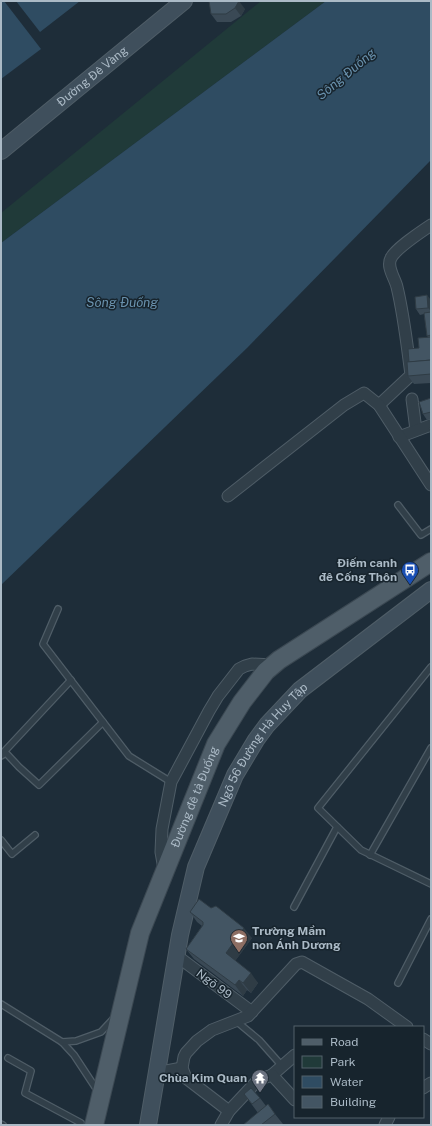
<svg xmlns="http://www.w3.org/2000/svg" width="432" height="1126" viewBox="0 0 432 1126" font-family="'Public Sans',sans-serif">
<rect width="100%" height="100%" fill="#1e2d39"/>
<path fill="#203a39" d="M261 1H326L1 243V213Z"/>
<g fill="#2f4c62">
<path d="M1 1H4L41 49 1 79Z"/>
<path d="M16 1H80L40 32Z"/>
<path d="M326 1H431V160L247 348 1 585V243Z"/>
</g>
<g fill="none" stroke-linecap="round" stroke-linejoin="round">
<g stroke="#4f5d67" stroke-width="8">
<g id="lane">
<path d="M398 505 421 535 431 529"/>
<path d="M58 609 43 644 129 756 171 782"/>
<path d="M431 667 318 808 361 850 431 884"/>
<path d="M1 755 71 680"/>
<path d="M1 756 6 753 19 767 39 785 103 722"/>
<path d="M1 840 12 854 35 835"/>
<path d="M370 855 431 748"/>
<path d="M294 907 337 827"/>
<path d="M398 983 431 919"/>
<path d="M1 1004 62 1042 74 1055 97 1090"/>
<path d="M236 1021 259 1040 282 1066"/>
<path d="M62 1042 76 1041 101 1032 114 1018"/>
<path d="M8 1058 31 1071 25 1093 81 1123"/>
<path d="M1 1124 3 1125"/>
</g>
</g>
<g stroke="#4f5d67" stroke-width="13">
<g id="street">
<path d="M412 399 416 430"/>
<path d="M379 405 411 375C407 345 404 316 397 287 395 278 386 267 391 258 396 248 421 232 431 225"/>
<path d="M399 437 431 425"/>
<path d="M228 496 344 405 364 393 379 405 431 485"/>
<path d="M164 869 161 852 162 829 171 782 209 711 218 696 239 669 245 666 252 664 273 665"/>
<path d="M177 956 252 1012"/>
<path d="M423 1039 431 1044"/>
<path d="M156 1073 182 1068"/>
<path d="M272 1075 295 1055"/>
<path d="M423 1088 431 1083"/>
<path d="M229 1111 186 1078 182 1068 184 1057 186 1053 197 1041 212 1030 248 1016 296 964 302 962 368 999 407 1027"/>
<path d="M221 1125 229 1111 258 1080 272 1075 295 1100"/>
<path d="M385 1125 389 1117"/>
</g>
</g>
<g stroke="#4f5d67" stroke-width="18">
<g id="secondary">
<path id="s1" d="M1 151 184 1"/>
<path id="s2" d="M148 1125 180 935 196 867 235 775 256 740 267 725 300 690 431 590"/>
</g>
</g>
<g stroke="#3b4852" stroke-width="20">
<g id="primary">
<path id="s3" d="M94 1125 140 933 216 744 242 702 266 671 279 660 431 562"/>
</g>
</g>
<use href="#lane" stroke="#313f49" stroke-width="5.5"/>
<use href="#street" stroke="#313f49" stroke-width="11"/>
<use href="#secondary" stroke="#3f4f5c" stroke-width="16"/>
<use href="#primary" stroke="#4f5e69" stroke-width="18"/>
</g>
<g fill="#3a4955">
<path d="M209 1 245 9 241 16 231 22H217L211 14Z"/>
<path d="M431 300V383L414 384 408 376 409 362 428 337 427 336 424 314 420 315 416 309Z"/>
<path d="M431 398V419L427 420 423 414Z"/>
<path d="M190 912 252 938 235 961 258 983 251 993 247 990 243 996 194 959 186 949 202 926 197 922Z"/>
<path d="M244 1094 260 1098 266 1106 275 1114 283 1124 281 1125H243L258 1113Z"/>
</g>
<g fill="#2f3c45">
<path d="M239 1 245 9 241 16 235 8Z"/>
<path d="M427 295 431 300V311L428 308Z"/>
<path d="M244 928 252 938 233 964 226 953Z"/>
<path d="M251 973 258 983 251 993 243 983Z"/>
<path d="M239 980 247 990 243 996 235 985Z"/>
</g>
<g fill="#435563" stroke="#2f3c45">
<path d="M209 1H239L235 8 226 14H211Z"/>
<path d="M427 295 428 308 416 309 415 297Z"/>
<path d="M431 312V335L427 336 424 313Z"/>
<path d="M431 337V360L409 362 408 349 419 348 418 338Z"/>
<path d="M431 360V374L408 376 407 362Z"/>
<path d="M431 398V412L423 414 419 402Z"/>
<path d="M431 427V434L429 428Z"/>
<path d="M199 899 211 908 216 906 244 928 226 953 251 973 243 983 239 980 235 985 186 949 203 925V922L190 912Z"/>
<path d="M251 1088 260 1098 252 1104 244 1094Z"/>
<path d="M268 1104 275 1114 261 1125H243Z"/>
</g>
<defs>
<g id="bus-pin" transform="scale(0.9)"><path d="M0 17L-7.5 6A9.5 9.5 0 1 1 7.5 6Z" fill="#1a4fb4" stroke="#17242d"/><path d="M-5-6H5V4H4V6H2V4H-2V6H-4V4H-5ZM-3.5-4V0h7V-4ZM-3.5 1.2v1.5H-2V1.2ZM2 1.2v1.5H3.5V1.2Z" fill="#fff"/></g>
<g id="school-pin" transform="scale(0.9)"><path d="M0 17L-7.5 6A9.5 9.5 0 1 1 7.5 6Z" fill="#8d6e63" stroke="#17242d"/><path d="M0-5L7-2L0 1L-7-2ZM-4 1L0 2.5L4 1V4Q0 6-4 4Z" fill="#fff"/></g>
<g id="temple-pin" transform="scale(0.9)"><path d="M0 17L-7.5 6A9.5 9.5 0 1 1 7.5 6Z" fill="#6b7280" stroke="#17242d"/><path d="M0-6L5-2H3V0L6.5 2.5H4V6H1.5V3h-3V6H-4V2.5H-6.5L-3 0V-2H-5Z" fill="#fff"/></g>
</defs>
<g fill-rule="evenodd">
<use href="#bus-pin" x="410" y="570"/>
<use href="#school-pin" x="239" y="938"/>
<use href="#temple-pin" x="260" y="1078"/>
</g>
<g text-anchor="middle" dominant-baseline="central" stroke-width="3" stroke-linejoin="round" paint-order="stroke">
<g font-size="12" fill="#abbac6" stroke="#17242d">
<text stroke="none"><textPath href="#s1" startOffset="118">Đường Đê Vàng</textPath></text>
<text stroke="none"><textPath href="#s2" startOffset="403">Ngõ 56 Đường Hà Huy Tập</textPath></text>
<text stroke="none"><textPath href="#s3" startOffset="344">Đường đê tả Đuống</textPath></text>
<text transform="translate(214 984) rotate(37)">Ngõ 99</text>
</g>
<g font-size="12" font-weight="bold" fill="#abbac6" stroke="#17242d" text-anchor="end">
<text x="397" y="563">Điếm canh<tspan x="397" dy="14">đê Cống Thôn</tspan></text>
<text x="252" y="931" text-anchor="start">Trường Mầm<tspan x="252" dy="14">non Ánh Dương</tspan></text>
<text x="247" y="1078">Chùa Kim Quan</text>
</g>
<g font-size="13" font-style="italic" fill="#6991ad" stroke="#17242d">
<text transform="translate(346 74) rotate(-40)">Sông Đuống</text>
<text x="122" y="302">Sông Đuống</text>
</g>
</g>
<rect width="432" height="1126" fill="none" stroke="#abbac6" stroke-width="4"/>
<rect x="294" y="1026" width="130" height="92" fill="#17242d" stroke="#52606a"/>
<rect x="302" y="1039" width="20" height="6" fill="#4f5e69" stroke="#52606a"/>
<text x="330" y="1046" font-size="12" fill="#abbac6">Road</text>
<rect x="302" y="1056" width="20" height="12" fill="#203a39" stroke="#52606a"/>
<text x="330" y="1066" font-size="12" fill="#abbac6">Park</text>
<rect x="302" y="1076" width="20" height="12" fill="#2f4c62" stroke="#52606a"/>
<text x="330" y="1086" font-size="12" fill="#abbac6">Water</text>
<rect x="302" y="1096" width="20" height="12" fill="#435563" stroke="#52606a"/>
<text x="330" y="1106" font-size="12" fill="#abbac6">Building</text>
</svg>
